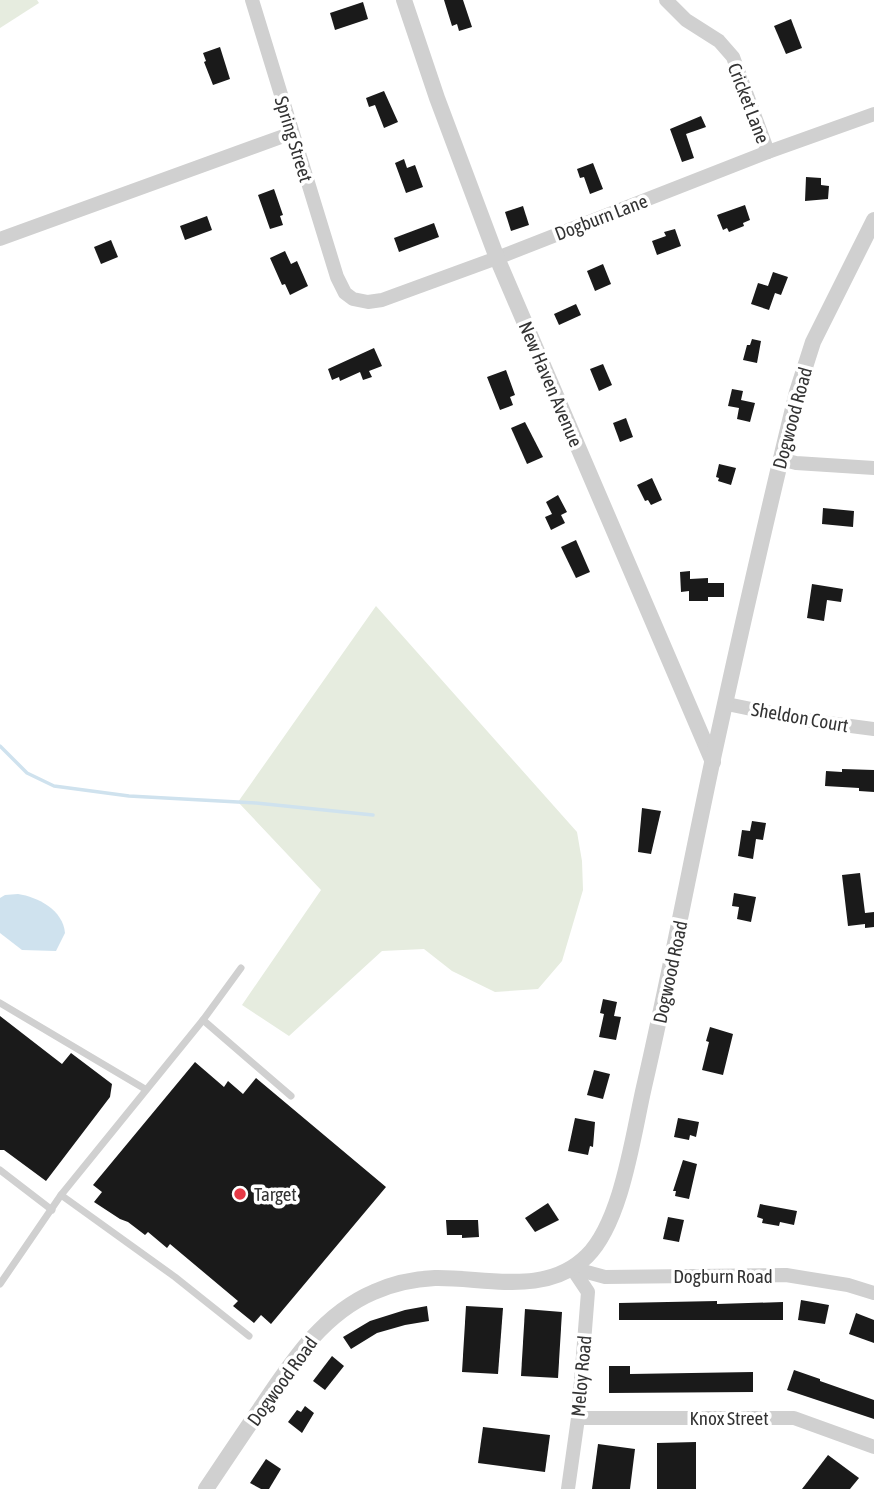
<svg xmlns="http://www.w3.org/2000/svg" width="874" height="1489" viewBox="0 0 874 1489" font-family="'Asap Condensed',sans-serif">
<rect width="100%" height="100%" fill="#fff"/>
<g fill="#e6ecdf">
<path d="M0 0H37L39 3 0 28Z"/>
<path d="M376 606 577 832 582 861 583 890 562 961 538 989 495 992 452 971 424 949 382 951 289 1036 242 1005 321 890 238 802Z"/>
</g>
<path fill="#cfe2ee" d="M18 894C38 897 63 910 65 933L56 951 22 950 0 933V898L5 895Z"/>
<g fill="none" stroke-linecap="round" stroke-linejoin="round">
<path stroke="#cfe2ee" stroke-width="3.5" d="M0 746 27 773 54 786 129 796 256 803 373 815"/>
</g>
<g fill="#1a1a1a">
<path d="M444 0H463L472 27 459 31 457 24 452 26Z"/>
<path d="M363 2 368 19 335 30 330 13Z"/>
<path d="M791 19 802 48 786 54 774 26Z"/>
<path d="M220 47 230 79 213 85 204 62 206 61 203 53Z"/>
<path d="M384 91 398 122 384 128 375 105 369 107 366 98Z"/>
<path d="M701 116 706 127 686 134 694 158 682 162 670 129Z"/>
<path d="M404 159 407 168 415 165 423 187 406 193 395 163Z"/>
<path d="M593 163 603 189 590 194 584 177 580 178 577 169Z"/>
<path d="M806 177 821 178V185L829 186 828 199 805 201Z"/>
<path d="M274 189 283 215 280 216 283 225 270 229 258 195Z"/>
<path d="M745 205 750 220 743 223 744 226 729 232 727 228 723 230 717 215Z"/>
<path d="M523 206 529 225 511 231 505 212Z"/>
<path d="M207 216 212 230 185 240 180 226Z"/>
<path d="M434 223 439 237 399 252 394 238Z"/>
<path d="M675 229 681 246 657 255 652 241 666 236 664 232Z"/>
<path d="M111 240 118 257 101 264 94 247Z"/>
<path d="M285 251 291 264 297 261 308 286 290 295 285 284 282 285 270 258Z"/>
<path d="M603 264 611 284 595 291 587 271Z"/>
<path d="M773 272 788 277 781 295 775 293 769 310 751 304 758 283 768 286Z"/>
<path d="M576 304 581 315 559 325 554 314Z"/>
<path d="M752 339 761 341 757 363 743 360 747 345H750Z"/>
<path d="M374 348 382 366 369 371 372 377 363 380 360 372 340 381 339 377 332 380 328 369Z"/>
<path d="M603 364 612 385 599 391 590 369Z"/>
<path d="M506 370 515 395 510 397 513 405 500 410 487 377Z"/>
<path d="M732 389 743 391 741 400 755 403 750 422 737 419 739 408 728 406Z"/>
<path d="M626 418 633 437 620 442 613 423Z"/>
<path d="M525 422 543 457 527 464 511 428Z"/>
<path d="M719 464 736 468 731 485 718 481 719 478 716 477Z"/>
<path d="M652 478 662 500 651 505 648 500 645 501 637 485Z"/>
<path d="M558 495 567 512 561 515 565 523 551 530 545 517 552 514 546 502Z"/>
<path d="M823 508 854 511 853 527 822 524Z"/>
<path d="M576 540 590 572 576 578 561 547Z"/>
<path d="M690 571V579L708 578V583H724V597H708V601H689V591L681 592 680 572Z"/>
<path d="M812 584 843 589 841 602 827 600 824 621 807 618Z"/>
<path d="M842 769 874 770V792L859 791V788L825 786 826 771 842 772Z"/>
<path d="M642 808 661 811 651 854 638 852Z"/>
<path d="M752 821 766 823 763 840 756 839 753 859 738 856 742 830 750 831Z"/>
<path d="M860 873 865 913 874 912V927L865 928V924L848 926 842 875Z"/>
<path d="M734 893 756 897 751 922 737 919 739 907 732 906Z"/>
<path d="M603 999 617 1002 614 1016 621 1017 616 1040 599 1037 604 1014 600 1013Z"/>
<path d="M0 1016 62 1064 71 1053 112 1084 110 1097 46 1181 4 1150H0Z"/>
<path d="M710 1027 733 1034 723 1075 702 1070 709 1042 706 1041Z"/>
<path d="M195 1062 224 1087 228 1081 243 1094 256 1078 386 1187 271 1324 261 1315 254 1323 233 1306 238 1301 170 1244 167 1248 148 1232 145 1235 128 1222 120 1219 94 1202 102 1192 93 1185Z"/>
<path d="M594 1070 610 1074 603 1099 587 1095Z"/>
<path d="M575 1118 595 1122 593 1147 590 1146 588 1155 568 1151Z"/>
<path d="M678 1118 699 1122 696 1137 690 1135 689 1140 674 1137Z"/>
<path d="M683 1160 697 1164 689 1199 675 1196 676 1191H673Z"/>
<path d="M548 1203 559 1220 535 1232 525 1218Z"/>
<path d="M760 1204 797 1211 794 1225 780 1222 779 1226 762 1223 763 1219 757 1217Z"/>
<path d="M668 1217 684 1220 679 1242 663 1239Z"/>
<path d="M446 1220H478L479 1237 462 1238V1235H447Z"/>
<path d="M801 1300 829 1305 825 1324 798 1320Z"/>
<path d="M717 1301V1304L783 1302V1320H619V1303Z"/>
<path d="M427 1306 429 1321 405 1325 377 1333 351 1349 343 1337 370 1321 405 1310Z"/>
<path d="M466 1306 503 1308 498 1374 462 1372Z"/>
<path d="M525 1309 562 1312 558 1378 521 1376Z"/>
<path d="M856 1313 874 1320V1343L849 1334Z"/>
<path d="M332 1356 344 1366 325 1390 313 1381Z"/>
<path d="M609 1366H630V1374L753 1372V1392L609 1393Z"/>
<path d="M794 1370 820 1379V1381L874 1400V1419L787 1390Z"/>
<path d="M305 1406 314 1413 302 1433 288 1422 297 1410 301 1412Z"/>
<path d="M483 1427 550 1435 545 1472 478 1463Z"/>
<path d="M696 1442V1489H657V1443Z"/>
<path d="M598 1444 635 1449 630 1489H592Z"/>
<path d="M828 1455 859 1478 850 1489H802Z"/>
<path d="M266 1459 281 1469 269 1489H261L250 1483Z"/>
</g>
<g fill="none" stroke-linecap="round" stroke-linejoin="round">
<g stroke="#d0d0d0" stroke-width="7">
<path d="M0 1003 145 1089"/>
<path d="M203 1020 291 1096"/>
<path d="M0 1170 52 1210"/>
<path d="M61 1195 175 1277 249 1336"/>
<path d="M0 1284 61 1195 203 1020 241 968"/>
</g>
<g stroke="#d0d0d0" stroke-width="14">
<path d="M252 0 337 277 345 293 353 299 368 302 382 300 497 258 768 152 874 114"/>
<path d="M666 0 686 20 719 41 733 57 768 152"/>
<path d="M0 239 292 133"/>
<path d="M780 459 796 463 874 468"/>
<path d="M727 704 805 720 874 729"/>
<path d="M572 1268 605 1277 786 1275 848 1285 874 1293"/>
<path d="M578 1418H794L874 1447"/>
<path d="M568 1489 578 1418 588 1292 572 1268"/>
</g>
<g stroke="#d0d0d0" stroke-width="16">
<path d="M404 0 437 98 497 258 713 762"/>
<path d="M206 1489C224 1462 242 1435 260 1409 291 1363 322 1314 374 1292 394 1283 414 1279 435 1278 485 1277 546 1297 587 1256 622 1221 633 1135 644 1087 669 979 689 871 712 763 739 639 767 515 797 392L813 342 874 220"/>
</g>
</g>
<circle fill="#e63946" stroke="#fff" stroke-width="2.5" cx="240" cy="1194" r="7"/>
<g text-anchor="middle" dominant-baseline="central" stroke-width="7" stroke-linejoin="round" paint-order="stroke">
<g font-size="19" fill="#333" stroke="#fff">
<text transform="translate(749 103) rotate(69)">Cricket Lane</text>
<text transform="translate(294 139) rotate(73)">Spring Street</text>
<text transform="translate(601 217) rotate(-21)">Dogburn Lane</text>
<text transform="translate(551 384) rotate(67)">New Haven Avenue</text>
<text transform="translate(792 418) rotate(-75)">Dogwood Road</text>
<text transform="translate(800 717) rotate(10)">Sheldon Court</text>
<text transform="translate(670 972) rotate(-78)">Dogwood Road</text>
<text x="723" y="1276">Dogburn Road</text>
<text transform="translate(581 1376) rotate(-85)">Meloy Road</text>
<text transform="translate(282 1381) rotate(-54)">Dogwood Road</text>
<text x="729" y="1418">Knox Street</text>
</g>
<g font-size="19" fill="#333" stroke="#fff" text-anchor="start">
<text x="254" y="1194">Target</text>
</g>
</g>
</svg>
